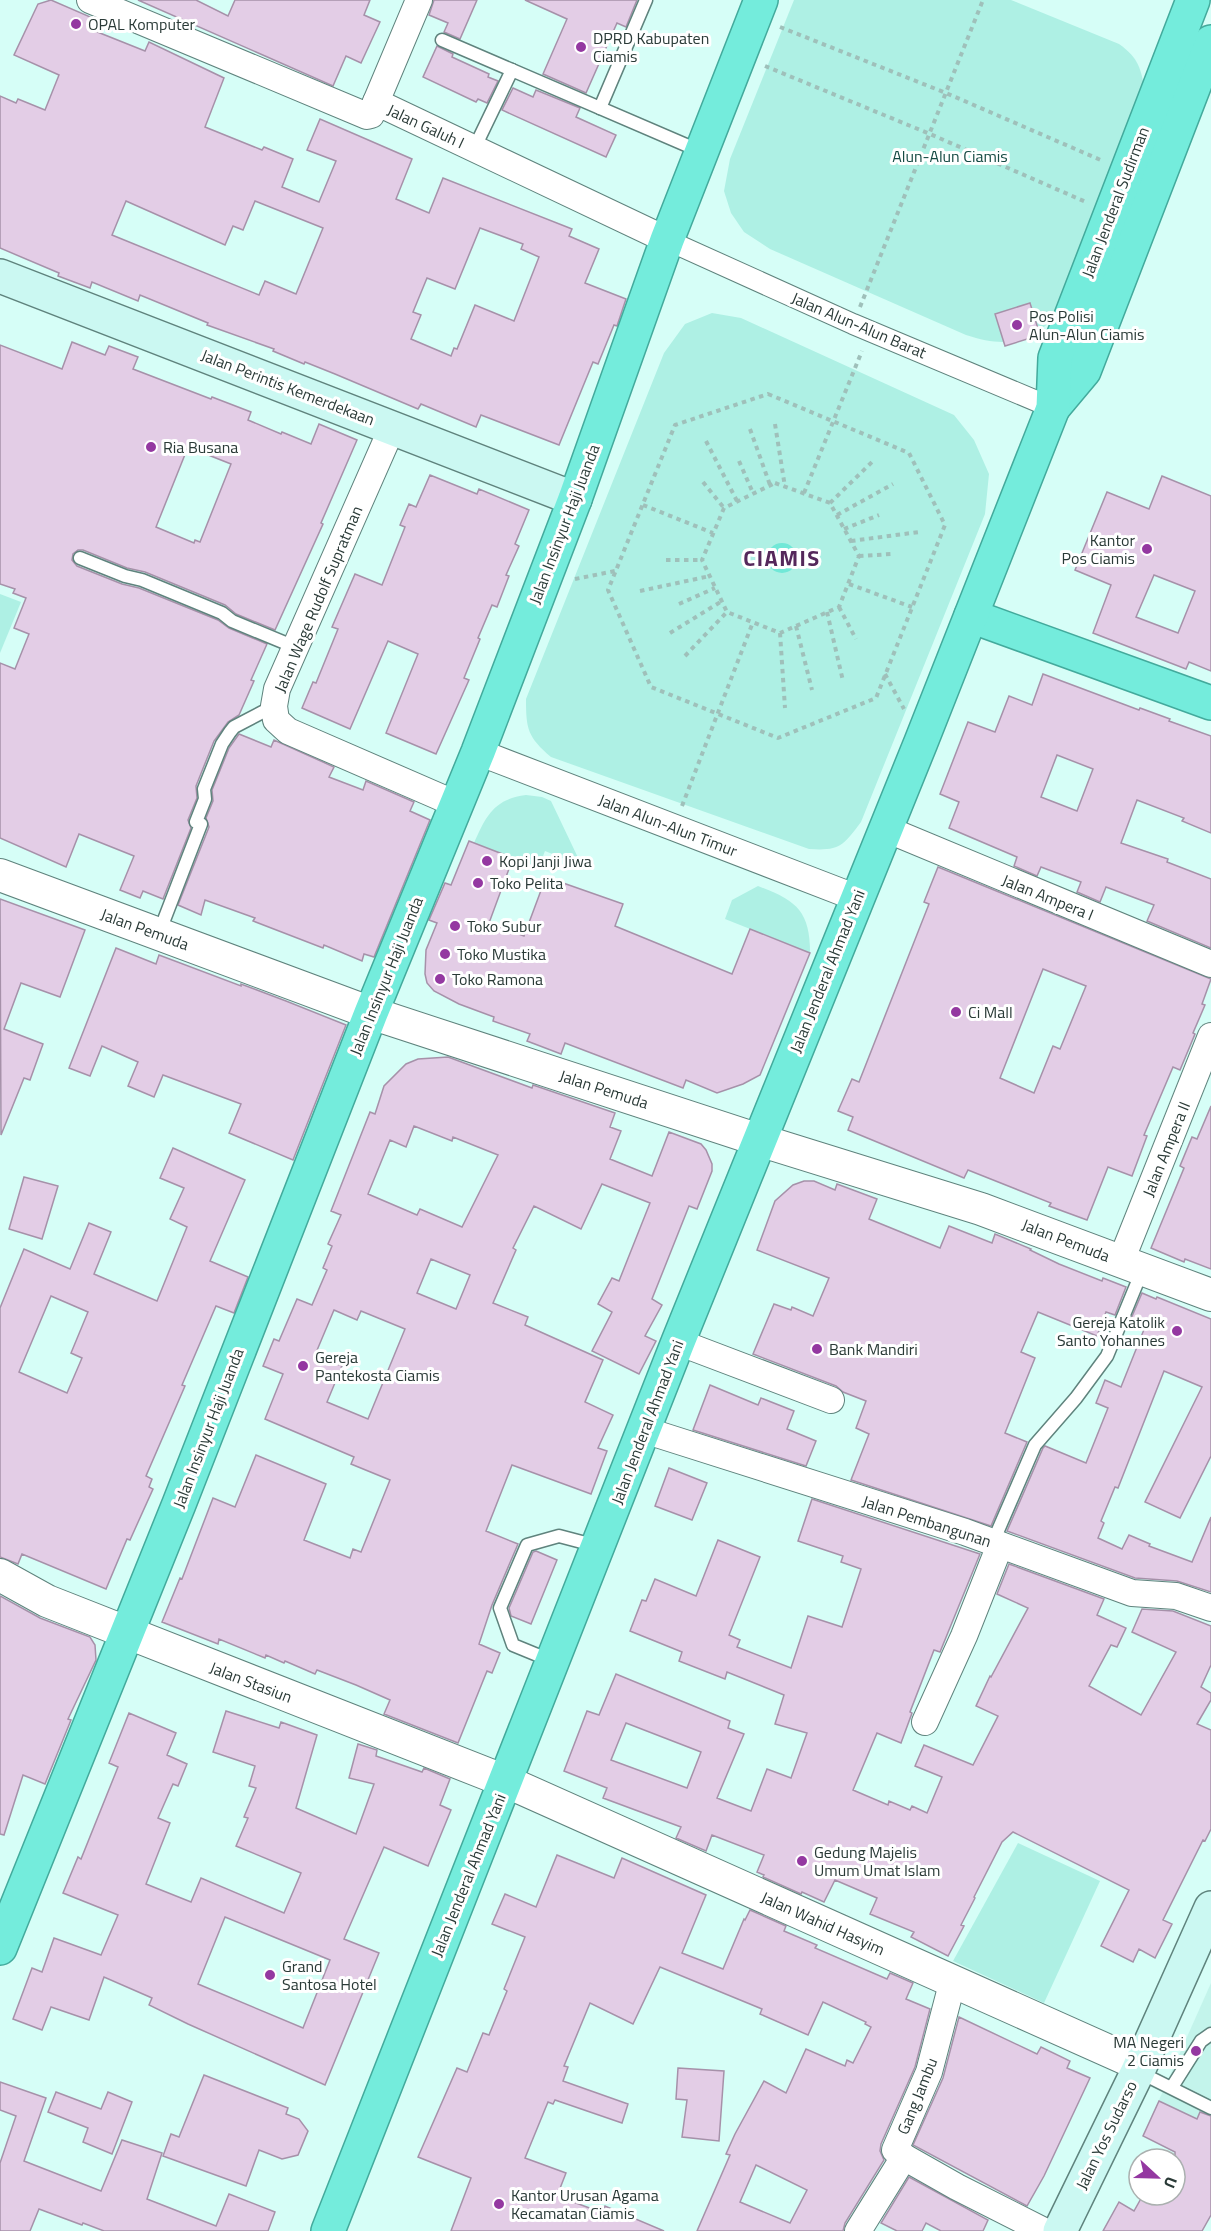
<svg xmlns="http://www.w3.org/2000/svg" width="1211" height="2231" viewBox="0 0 1211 2231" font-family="'Titillium Web',sans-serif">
<rect width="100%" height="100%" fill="#d6fef7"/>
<path fill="#c3f4eb" d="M1211 1983V2170L1143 2136Z"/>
<g fill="#aef0e4">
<path d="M794 0H1011L1119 44C1139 58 1141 69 1145 92L1055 317C1027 345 1003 347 966 335L770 249 744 232 731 213 724 191 730 159Z"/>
<path d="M712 313 741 318 954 415 974 440 989 474 985 514 861 822C843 846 840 851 809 849L551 757C528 737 526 730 526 699L664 353 685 324Z"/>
<path d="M0 594 21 602 0 653Z"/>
<path d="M526 795 542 797 551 801 582 866 545 851 538 869 474 843C486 816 494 799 526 795Z"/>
<path d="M758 886C796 900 810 911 810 953L725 919 732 900Z"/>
<path d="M1018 1843 1100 1881 1044 2003 953 1961Z"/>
</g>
<circle fill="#71e8d7" cx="782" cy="558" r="15"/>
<g fill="#e3cde6" stroke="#a691a9" stroke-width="1.5" fill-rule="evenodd">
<path d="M51 0 95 19 90 29 145 51 149 42 224 78 205 127 262 150 264 147 293 159 282 187 319 202 336 161 307 150 320 119 412 159 396 199 429 213 443 178 572 229 569 236 599 249 585 283 626 299 617 326 614 325 598 364 593 362 559 445 481 415 476 427 421 404 418 409 335 374 305 362 304 364 273 351 274 349 207 325 208 323 140 295 138 301 92 282 90 288 58 276 59 273 0 248V96L16 103 18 99 45 110 59 75 14 55 38 4ZM126 201 225 245 233 226 243 230 255 201 323 228 296 294 265 281 259 295 112 235ZM480 228 523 244 521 249 539 257 514 321 475 305 457 349 454 348 451 356 411 339 421 315 413 312 427 278 455 289Z"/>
<path d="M138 0H196L228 16 235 0H370L364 15 380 22 361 63 346 56 333 86Z"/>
<path d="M434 0H477L460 39 444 32 448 23 429 15Z"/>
<path d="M525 0H637L626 27 617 23 586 93 543 74 567 19Z"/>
<path d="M437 46 453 54 452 57 489 74 488 77 498 81 487 103 478 99 476 102 423 77Z"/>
<path d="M513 88 533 97 536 90 580 108 576 117 616 135 606 157 502 110Z"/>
<path d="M1030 303 1040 335 1005 346 995 314Z"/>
<path d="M72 342 105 355 109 346 138 357 133 369 211 399 212 397 251 412 248 420 281 434 282 432 311 444 319 424 357 440 321 523 323 524 275 630 236 614 225 605 145 572 127 568 83 550H78L73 554 72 560 77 566 122 584 139 588 218 620 229 628 267 644 251 680 254 681 239 715 228 722 214 741 196 786 197 798 188 820 191 828 163 899 143 891 140 898 120 890 134 856 79 834 66 867 0 838V663L15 669 29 634 14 628 26 598 13 593 15 589 0 584V345L62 369ZM188 447 231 464 200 542 195 540 194 543 156 527Z"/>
<path d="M430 475 477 494 479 489 529 510 515 544 519 546 506 575 509 576 497 607 492 605 478 638 480 639 464 678 469 680 436 754 386 733 418 654 388 641 350 729 302 708 313 682 316 683 338 629 332 627 355 574 382 585 405 527 400 525 409 504 416 507Z"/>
<path d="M1162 476 1211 496V671L1189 662 1186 669 1093 633 1111 585 1075 570 1107 492 1149 509ZM1154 575 1195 591 1178 633 1136 617Z"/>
<path d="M1043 674 1139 710 1140 708 1170 719 1169 721 1211 736V833L1182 821 1184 818 1137 800 1121 843 1168 859 1167 862 1211 879V948L1147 921 1154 905 1106 887 1100 902 1077 892 1081 882 1041 867 1037 876 1014 866 1017 857 949 828 959 802 940 794 968 722 995 732 1009 696 1032 705ZM1057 755 1093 769 1077 811 1041 797Z"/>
<path d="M239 734 271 747 274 740 334 767 329 777 363 790 366 781 414 802 410 811 430 820 374 957 364 954 362 961 324 945 323 948 253 921 255 918 205 900 201 915 178 905 209 827 206 818 213 801 212 790 229 748Z"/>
<path d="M469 841 513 858 489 923 524 936 546 877 623 904 615 926 732 974 750 929 810 953 760 1075 743 1084 717 1093 686 1080 683 1088 565 1043 561 1054 527 1041 530 1034 493 1021 494 1017 459 1004 434 991 427 983 425 974 426 950 437 923 429 920 445 883 451 885Z"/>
<path d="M938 867 1211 979 1202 1004 1205 1005 1193 1033 1195 1034 1180 1070 1173 1067 1144 1135 1147 1136 1132 1176 1108 1167 1087 1220 1049 1206 1051 1203 968 1170 964 1178 848 1130 853 1117 838 1111 852 1079 859 1082 929 904 924 902ZM1043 969 1086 986 1060 1049 1053 1046 1034 1093 1000 1078Z"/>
<path d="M0 899 85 930 60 997 21 983 4 1029 43 1044 30 1080 24 1078 1 1135Z"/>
<path d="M116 948 156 964 159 955 241 986V984L286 1001 346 1025 293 1160 229 1133 241 1104 163 1075 154 1097 128 1086 138 1062 102 1046 90 1076 69 1068Z"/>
<path d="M448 1057 532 1088 533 1085 615 1113 610 1127 621 1131 610 1159 652 1176 669 1132 701 1144 706 1150 712 1164V1171L697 1209 689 1206 652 1299 662 1305 645 1336 656 1341 639 1374 592 1351 612 1312 598 1304 612 1278 619 1281 650 1203 602 1184 581 1229 534 1206 513 1248 516 1250 493 1303 528 1317 525 1325 603 1360 585 1402 613 1415 598 1448 607 1451 591 1494 512 1465 486 1531 518 1544 492 1605 479 1644 500 1653 492 1673 487 1671 458 1743 384 1714 390 1700 356 1685 317 1670 315 1674 285 1661 284 1663 266 1655 265 1658 219 1639 218 1644 162 1622 180 1578 182 1579 213 1498 235 1507 256 1455 326 1484 304 1540 350 1558 353 1549 361 1552 390 1480 351 1464 354 1457 265 1419 283 1374 263 1366 274 1339 279 1341 297 1299 312 1305 327 1270 323 1268 332 1246 328 1244 341 1215 331 1211 370 1112 375 1114 384 1086 406 1064 418 1059ZM414 1126 452 1141 453 1137 498 1155 462 1227 420 1209 417 1215 368 1194 390 1140 406 1147ZM431 1259 470 1275 456 1309 417 1293ZM334 1310 357 1320 361 1311 405 1329 368 1419 327 1402 342 1366 315 1355Z"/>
<path d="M1211 1106V1269L1185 1259 1184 1262 1151 1248 1184 1168 1180 1166 1192 1137 1197 1139Z"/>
<path d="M173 1148 245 1180 210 1261 248 1277 234 1313 216 1306 182 1385 185 1386 146 1476 152 1479 149 1487 153 1489 130 1540 127 1539 106 1589 22 1554 18 1564 0 1557V1308L24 1249 70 1269 89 1223 111 1232 94 1274 157 1301 187 1227 170 1219 184 1188 160 1178ZM51 1296 88 1312 71 1353 82 1358 67 1393 19 1372Z"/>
<path d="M24 1177 58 1186 42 1239 9 1229Z"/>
<path d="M804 1181H814L835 1190 837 1184 877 1199 869 1219 940 1248 949 1226 992 1243 995 1234 1031 1249 1030 1250 1059 1264 1102 1281 1103 1278 1126 1287 1115 1315 1106 1312 1097 1336 1038 1312 1021 1352 1035 1358 1005 1433 1027 1442 991 1526 851 1480 869 1434 856 1428 866 1401 843 1392 836 1386 753 1354 774 1304 791 1310 792 1307 813 1316 829 1278 757 1250 775 1201 793 1185Z"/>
<path d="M1142 1293 1156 1299 1157 1297 1211 1319V1456L1180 1518 1145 1502 1202 1387 1164 1371 1118 1488 1115 1487 1101 1521 1104 1523 1098 1538 1122 1549 1129 1535 1150 1544 1149 1546 1192 1562 1211 1517V1592L1177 1581 1135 1578 1007 1531 1043 1448 1045 1446 1086 1463 1108 1408 1096 1403 1105 1380 1121 1387 1145 1327 1130 1321Z"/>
<path d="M710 1385 758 1405 761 1398 794 1411 787 1429 816 1441 806 1466 693 1430Z"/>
<path d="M669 1468 707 1483 692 1520 655 1506Z"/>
<path d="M812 1499 980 1554 940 1652 934 1650 910 1712 912 1713 901 1743 877 1733 853 1790 888 1805 889 1801 910 1810 912 1806 927 1813 942 1777 915 1766 924 1745 973 1765 998 1716 976 1706 990 1676 991 1677 1028 1608 997 1594 1009 1564 1104 1599 1097 1615 1126 1628 1117 1647 1111 1645 1089 1686 1141 1715 1176 1652 1132 1632 1142 1609 1173 1611 1211 1626V1665L1201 1687 1211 1693V1700L1197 1724 1211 1730V1829L1205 1841 1203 1840 1163 1920 1172 1924 1155 1958 1139 1949 1133 1962 1101 1946 1129 1890 1013 1832 1002 1842 974 1897 975 1898 961 1925 964 1926 948 1956 911 1937 914 1932 870 1914 877 1898 835 1880 824 1902 802 1892 801 1894 763 1877 764 1875 757 1872 764 1855 712 1835 706 1851 676 1838 681 1827 603 1798 607 1788 564 1771 587 1711 599 1715 616 1674 730 1721 728 1728 744 1734 717 1798 751 1811 767 1769 791 1778 807 1733 775 1724 784 1695 727 1672 725 1679 679 1661 682 1652 630 1631 642 1600 646 1601 655 1579 696 1596 718 1540 760 1557 729 1635 740 1640 737 1647 791 1668 808 1616 842 1627 861 1569 841 1562 843 1556 798 1541ZM626 1723 701 1752 687 1788 611 1760Z"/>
<path d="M536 1551 557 1560 531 1624 511 1616 509 1608 533 1552Z"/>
<path d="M0 1596 40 1618 90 1637 95 1645 96 1660 68 1719 71 1720 45 1784 23 1775 4 1835 0 1834Z"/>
<path d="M226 1711 279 1728 281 1722 317 1735 296 1808 356 1834 374 1784 349 1778 358 1744 377 1750 376 1756 422 1772 424 1768 450 1779 440 1805 451 1810 428 1866 384 1847 344 1939 379 1953 325 2085 188 2024 149 2005 152 1998 104 1977 89 2020 51 2007 42 2030 13 2019 32 1968 42 1972 54 1938 101 1955 118 1915 63 1893 78 1857 81 1859 118 1767 109 1763 129 1713 176 1733 167 1755 187 1764 178 1786 173 1784 158 1818 170 1823 146 1884 191 1902 201 1878 284 1913 301 1873 236 1846 248 1818 244 1817 256 1788 249 1786 255 1766 213 1752ZM225 1917 330 1960 303 2028 198 1984Z"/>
<path d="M557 1855 614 1878 622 1858 706 1895 682 1953 723 1969 744 1919 745 1920 750 1910 786 1926 784 1931 817 1945 815 1948 887 1979 890 1973 913 1983 906 1999 930 2009 915 2067 881 2144 880 2151 884 2160 845 2223 843 2231H697L730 2155 726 2154 735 2134 764 2081 786 2093 806 2049 845 2066 847 2060 853 2063 871 2027 865 2024 866 2022 823 2002 808 2035 760 2014 762 2009 660 1967 633 2024 590 2003 564 2066 568 2067 563 2081 628 2104 622 2123 555 2100 553 2104 548 2102 525 2158 566 2173 557 2196 603 2213 605 2206 664 2231H451L471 2178 418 2157 457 2068 467 2072 483 2033 489 2035 507 1991 504 1989 525 1937 492 1924 505 1894 536 1907ZM756 2165 807 2190 790 2223 740 2202Z"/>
<path d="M959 2017 1037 2054 1041 2047 1070 2061 1067 2068 1090 2078 1044 2176 1027 2206 913 2145 943 2078Z"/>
<path d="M678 2068 724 2071 719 2141 682 2137 687 2100 676 2099Z"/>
<path d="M204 2075 288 2108 286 2114 299 2119 308 2131 298 2155 282 2159 259 2150 246 2186 163 2156 171 2134 179 2137Z"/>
<path d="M0 2082 46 2098 24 2161 101 2191 122 2140 162 2153 147 2199 216 2226 229 2194 275 2212 268 2231H104L83 2223 82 2225 39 2209 30 2231H0V2163L16 2116 0 2110Z"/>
<path d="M56 2092 101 2109 108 2092 132 2102 112 2154 83 2142 88 2128 48 2112Z"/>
<path d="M1159 2101 1197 2119 1200 2112 1211 2116V2215L1202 2231H1103L1119 2202 1134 2211 1143 2195H1175V2152L1143 2136Z"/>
<path d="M909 2177 988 2220 983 2231H941L926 2223 922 2231H897L881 2223Z"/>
</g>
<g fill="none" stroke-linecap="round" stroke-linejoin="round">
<g stroke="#5f837d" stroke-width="15">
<g id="service">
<path d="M442 40 700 151"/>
<path d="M600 108 646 0"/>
<path d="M474 149 512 70"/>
<path d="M80 558 125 576 142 580 222 613 232 621 295 647"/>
<path d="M159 933 201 824 196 822 205 799 204 789 222 744 230 732 234 727 274 706"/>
<path d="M993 1542 1035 1445 1076 1398 1107 1356 1142 1271"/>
<path d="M552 1661 513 1645 500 1608 527 1545 559 1536 597 1546"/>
<path d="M1139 2072 1211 2108"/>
<path d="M1172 2087 1201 2041 1211 2034"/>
</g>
</g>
<g stroke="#5f837d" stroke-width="22">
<path id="pedestrian" d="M667 240 853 324 1053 408"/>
</g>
<g stroke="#5f837d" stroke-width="28">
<g id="minor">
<path d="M90 0 367 116 371 115 376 102 667 240"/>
<path d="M376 102 419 0"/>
<path d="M392 428 277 689 274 706 276 720 288 731 456 804"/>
<path d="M478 752 857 898"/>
<path d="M886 829 1211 964"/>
<path d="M1121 1261 1211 1036"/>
<path d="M678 1342 831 1400"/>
<path d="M644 1430 965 1532 1132 1593 1176 1596 1211 1608"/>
<path d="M925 1722 964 1636 1000 1545"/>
<path d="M953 1980 929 2072 895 2150 904 2157 957 2187 1044 2231"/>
<path d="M858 2231 904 2157"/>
</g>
</g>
<g stroke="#5f837d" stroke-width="34">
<g id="tertiary">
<path d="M0 875 371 1013 759 1140 981 1209 1211 1295"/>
<path d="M0 1575 47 1601 505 1781 1140 2065"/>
</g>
</g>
<g stroke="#5f837d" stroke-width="36">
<g id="secondary">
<path d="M0 276 575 499"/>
<path d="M1060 2231 1138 2071 1211 1908"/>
</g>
</g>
<g stroke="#43aa9c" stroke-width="36">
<g id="trunk">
<path d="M1053 408 1084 371 1211 42"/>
<path d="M971 616 1211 703"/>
<path d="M0 1948 179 1504 371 1013 478 752 575 499 667 240 761 0"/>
<path d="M328 2231 678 1342 921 742 1053 408 1055 358 1193 0"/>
</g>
</g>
<g stroke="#9fc0ba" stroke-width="4" stroke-dasharray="4.5 4.5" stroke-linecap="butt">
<path d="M780 27 946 93 1103 161"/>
<path d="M765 66 930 134 1086 202"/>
<path d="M860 307 983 0"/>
<path d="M768 394 909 453 945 525 876 698 778 738 651 687 608 590 675 425Z"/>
<path d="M775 424 785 487"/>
<path d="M750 429 770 485"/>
<path d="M706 441 737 501"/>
<path d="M739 461 753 493"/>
<path d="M703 482 724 508"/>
<path d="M775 483 830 503 859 556 839 607 780 633 727 612 702 560 724 508Z"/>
<path d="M804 493 862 351"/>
<path d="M830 503 873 461"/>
<path d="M643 505 713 533"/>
<path d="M837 515 893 484"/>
<path d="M844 529 879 515"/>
<path d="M851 541 919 532"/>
<path d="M859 556 892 554"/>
<path d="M666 560H702"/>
<path d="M575 579 615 571"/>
<path d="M849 584 912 607"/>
<path d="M640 591 710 576"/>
<path d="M679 604 715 588"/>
<path d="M839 607 856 639"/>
<path d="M827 612 843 681"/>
<path d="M796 626 812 690"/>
<path d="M670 633 722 601"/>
<path d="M780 633 785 708"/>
<path d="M685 656 727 612"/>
<path d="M885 674 904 709"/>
<path d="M682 806 753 622"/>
</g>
<use href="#service" stroke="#fff" stroke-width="12"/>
<use href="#pedestrian" stroke="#fff" stroke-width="20"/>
<use href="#minor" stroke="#fff" stroke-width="26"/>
<use href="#tertiary" stroke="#fff" stroke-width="32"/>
<use href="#secondary" stroke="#cbf8f2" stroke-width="33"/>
<use href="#trunk" stroke="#74ecdc" stroke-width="33"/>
</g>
<g fill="#9438a1" stroke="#fff" stroke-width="2">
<circle cx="76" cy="24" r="6"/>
<circle cx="581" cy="47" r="6"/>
<circle cx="1017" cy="325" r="6"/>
<circle cx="151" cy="447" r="6"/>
<circle cx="1147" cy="549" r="6"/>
<circle cx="487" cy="861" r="6"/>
<circle cx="478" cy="883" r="6"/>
<circle cx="455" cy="926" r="6"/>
<circle cx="445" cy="954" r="6"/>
<circle cx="440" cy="979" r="6"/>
<circle cx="956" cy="1012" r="6"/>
<circle cx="1177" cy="1331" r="6"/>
<circle cx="817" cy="1349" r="6"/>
<circle cx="303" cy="1366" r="6"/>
<circle cx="802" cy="1861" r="6"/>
<circle cx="270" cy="1975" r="6"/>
<circle cx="1196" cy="2051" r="6"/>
<circle cx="499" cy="2204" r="6"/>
</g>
<g text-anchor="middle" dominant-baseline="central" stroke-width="6" stroke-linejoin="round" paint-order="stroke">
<g font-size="16" fill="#2a3a37" stroke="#fff" text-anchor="start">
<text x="88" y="24">OPAL Komputer</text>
<text x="593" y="38">DPRD Kabupaten<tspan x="593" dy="18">Ciamis</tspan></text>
<text x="1029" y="316">Pos Polisi<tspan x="1029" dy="18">Alun-Alun Ciamis</tspan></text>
<text x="163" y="447">Ria Busana</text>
<text x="1135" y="540" text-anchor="end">Kantor<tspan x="1135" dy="18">Pos Ciamis</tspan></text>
<text x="499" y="861">Kopi Janji Jiwa</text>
<text x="490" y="883">Toko Pelita</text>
<text x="467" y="926">Toko Subur</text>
<text x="457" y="954">Toko Mustika</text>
<text x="452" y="979">Toko Ramona</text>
<text x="968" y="1012">Ci Mall</text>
<text x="1165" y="1322" text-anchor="end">Gereja Katolik<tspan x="1165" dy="18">Santo Yohannes</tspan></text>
<text x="829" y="1349">Bank Mandiri</text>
<text x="315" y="1357">Gereja<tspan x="315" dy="18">Pantekosta Ciamis</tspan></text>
<text x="814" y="1852">Gedung Majelis<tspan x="814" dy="18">Umum Umat Islam</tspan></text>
<text x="282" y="1966">Grand<tspan x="282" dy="18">Santosa Hotel</tspan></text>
<text x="1184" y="2042" text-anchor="end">MA Negeri<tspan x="1184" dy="18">2 Ciamis</tspan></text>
<text x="511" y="2195">Kantor Urusan Agama<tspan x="511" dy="18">Kecamatan Ciamis</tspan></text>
</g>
<g font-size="16" fill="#2a3a37" stroke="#fff">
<text transform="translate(426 126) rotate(25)">Jalan Galuh I</text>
<text transform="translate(1115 202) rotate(-69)">Jalan Jenderal Sudirman</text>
<text transform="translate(859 325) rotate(23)">Jalan Alun-Alun Barat</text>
<text transform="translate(288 387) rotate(21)">Jalan Perintis Kemerdekaan</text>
<text transform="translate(564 524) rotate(-69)">Jalan Insinyur Haji Juanda</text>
<text transform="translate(318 599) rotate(-67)">Jalan Wage Rudolf Supratman</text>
<text transform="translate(668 825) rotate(21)">Jalan Alun-Alun Timur</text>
<text transform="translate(1048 897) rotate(22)">Jalan Ampera I</text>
<text transform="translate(145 929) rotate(20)">Jalan Pemuda</text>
<text transform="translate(827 971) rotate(-68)">Jalan Jenderal Ahmad Yani</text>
<text transform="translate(386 976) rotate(-68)">Jalan Insinyur Haji Juanda</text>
<text transform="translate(604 1089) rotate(18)">Jalan Pemuda</text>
<text transform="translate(1166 1149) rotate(-68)">Jalan Ampera II</text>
<text transform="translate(1066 1240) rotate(21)">Jalan Pemuda</text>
<text transform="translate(647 1422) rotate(-69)">Jalan Jenderal Ahmad Yani</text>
<text transform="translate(208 1428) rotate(-69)">Jalan Insinyur Haji Juanda</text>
<text transform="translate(927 1521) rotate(18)">Jalan Pembangunan</text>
<text transform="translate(251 1682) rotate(21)">Jalan Stasiun</text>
<text transform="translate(468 1875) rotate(-68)">Jalan Jenderal Ahmad Yani</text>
<text transform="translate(823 1923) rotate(24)">Jalan Wahid Hasyim</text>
<text transform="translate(917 2096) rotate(-68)">Gang Jambu</text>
<text transform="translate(1106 2135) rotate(-64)">Jalan Yos Sudarso</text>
</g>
<g font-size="16" fill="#154a43" stroke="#fff">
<text x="950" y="156">Alun-Alun Ciamis</text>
</g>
<g font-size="22" font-weight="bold" letter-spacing="1.5" fill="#55285b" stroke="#fff">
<text x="782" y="558">CIAMIS</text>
</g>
</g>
<g transform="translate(1157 2177) rotate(112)"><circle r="28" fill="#ffffff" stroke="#aab0af" stroke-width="1.5"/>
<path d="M0-4.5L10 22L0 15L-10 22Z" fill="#9438a1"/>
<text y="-9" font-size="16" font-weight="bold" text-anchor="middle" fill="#2a3a37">U</text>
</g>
</svg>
